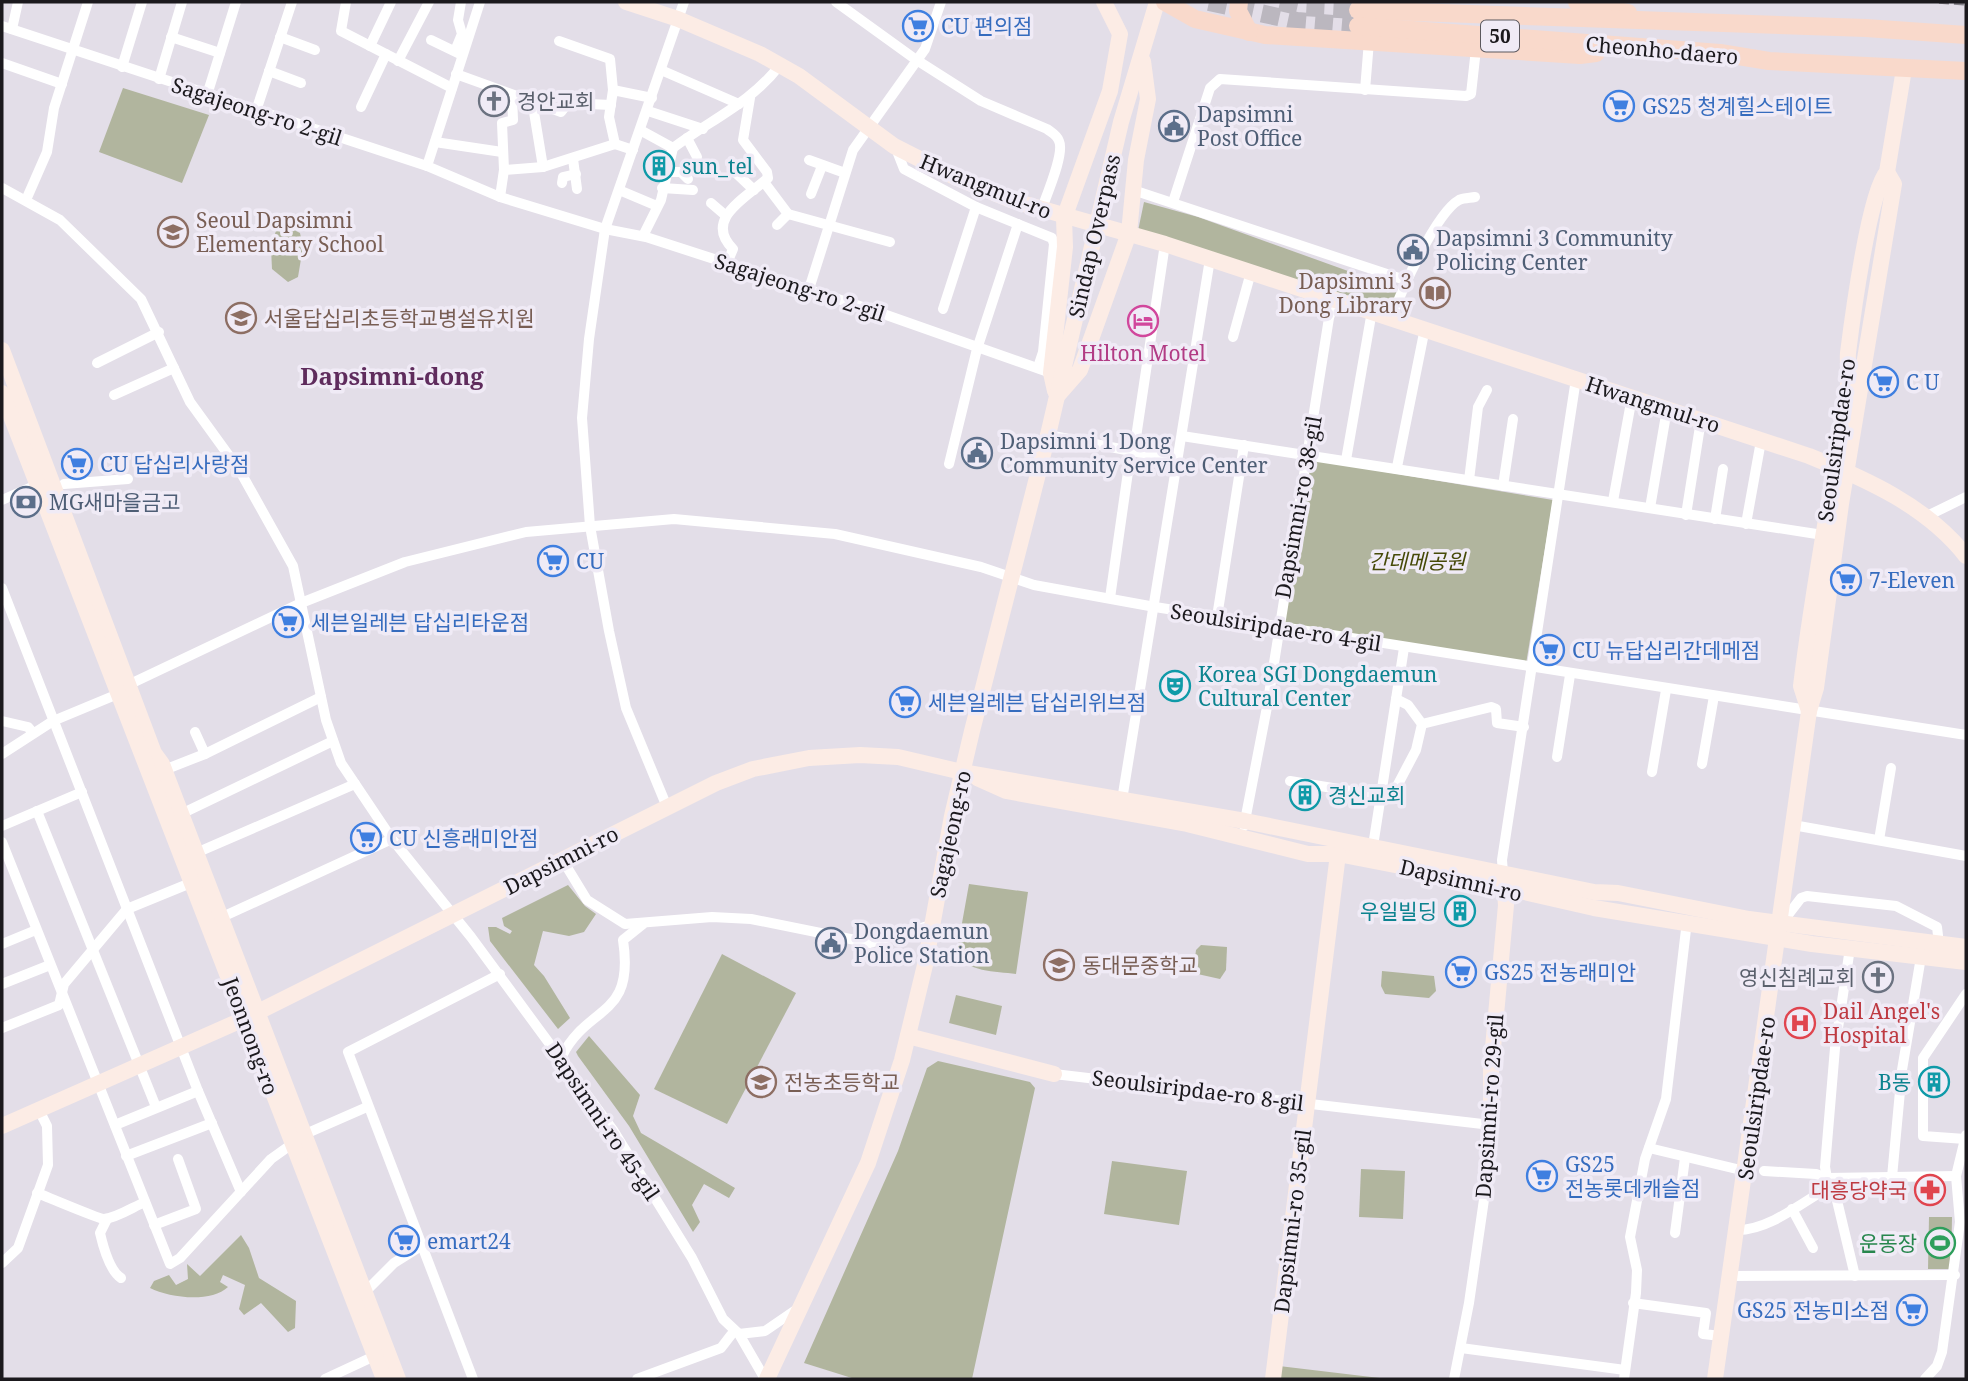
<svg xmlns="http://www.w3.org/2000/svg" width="1968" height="1381" viewBox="0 0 1968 1381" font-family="'Noto Serif','Noto Sans KR',serif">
<rect width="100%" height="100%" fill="#e3dee8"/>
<g fill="#b1b59e">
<path d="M123 88 209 115 182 183 99 152Z"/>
<path d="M1144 202 1198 217 1398 289 1393 309 1138 231Z"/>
<path d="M284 225 300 233 303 247 298 277 288 282 272 269 271 248 277 227Z"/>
<path d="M1308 459 1553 500 1526 664 1281 623Z"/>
<path d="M969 884 1028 892 1016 974C996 971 965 973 957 951Z"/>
<path d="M568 885 585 906 596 914 584 932 569 936 543 931 534 965 544 976 570 1018 558 1029 490 941 488 927H496L510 934 512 931 504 926 502 918Z"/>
<path d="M1201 945 1227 947 1226 970 1220 979 1193 973 1196 950Z"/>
<path d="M722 954 796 993 727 1124 654 1089Z"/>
<path d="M1382 971 1434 976 1436 991 1429 998 1385 994 1381 986Z"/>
<path d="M956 995 1002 1006 996 1035 949 1023Z"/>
<path d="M589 1036 640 1095 633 1116 641 1133 735 1188 729 1198 704 1184 692 1205 700 1222 693 1232 629 1126 578 1056 576 1052Z"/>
<path d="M938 1061 1030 1082 1035 1088 972 1379H855L804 1363 898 1151 927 1068Z"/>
<path d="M1112 1161 1187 1171 1179 1225 1104 1214Z"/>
<path d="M1361 1169 1405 1171 1403 1219 1359 1217Z"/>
<path d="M1929 1217H1952L1951 1269H1928Z"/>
<path d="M241 1235 249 1248 259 1278 296 1301 295 1328 288 1332 261 1303 244 1315 239 1309 245 1285 223 1275 220 1282 228 1287C211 1303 170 1298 150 1288L154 1281 169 1275 176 1285 188 1279 187 1264 200 1276Z"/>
<path d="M1279 1366 1388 1379H1278Z"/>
</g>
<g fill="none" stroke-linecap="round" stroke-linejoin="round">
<g stroke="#bbb7bf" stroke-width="18" stroke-dasharray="18 9" stroke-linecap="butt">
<path d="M1209 2 1297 21 1358 26"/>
<path d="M1280 2 1302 7 1358 10"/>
</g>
<g stroke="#fff" stroke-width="10">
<path d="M346 2 341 31 452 88"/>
<path d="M836 2 915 59 981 101 1047 129C1052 133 1057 135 1059 141 1065 154 1046 196 1041 211"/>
<path d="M2 26 427 166 500 197 605 229 646 237 875 311 1051 373"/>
<path d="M12 29 18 2"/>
<path d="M171 37 220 53"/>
<path d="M280 37 315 50"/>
<path d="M431 40 460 54"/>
<path d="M559 41 610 59 613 90"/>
<path d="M370 46 391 2"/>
<path d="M455 51 462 34 458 20 461 2"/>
<path d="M398 61 429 2"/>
<path d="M2 63 62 84"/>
<path d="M122 67 142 2"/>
<path d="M661 70 739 104"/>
<path d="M269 71 301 83"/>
<path d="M456 74 561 112 568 103 611 105"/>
<path d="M159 79 182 2"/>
<path d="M1365 90 1369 41"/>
<path d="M207 95 236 2"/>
<path d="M532 100 543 167"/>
<path d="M361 107 386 54"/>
<path d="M256 111 292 2"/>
<path d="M648 111 703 129"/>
<path d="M640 130 673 148"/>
<path d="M687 138 697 157"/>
<path d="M435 142 502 152"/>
<path d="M615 144 609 117 613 90 652 98"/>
<path d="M895 146 904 169 976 207 1052 238 1054 244 1043 352 1038 367"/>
<path d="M573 159 577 189"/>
<path d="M809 160 845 173"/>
<path d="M427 166 480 2"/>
<path d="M504 170 543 167 615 144 633 150"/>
<path d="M666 172H681L688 179"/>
<path d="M736 173 754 190"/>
<path d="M764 182 788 214"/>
<path d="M562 183 563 177 576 174"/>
<path d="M2 188 60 220 141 299 190 402 240 471 293 566 326 720 341 763 392 839 471 937 613 1130 692 1258 723 1319 739 1334 765 1379"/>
<path d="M662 188 693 190"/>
<path d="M619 190 657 206"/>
<path d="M1133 190 1405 280"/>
<path d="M811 194 822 166"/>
<path d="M500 197 504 170 502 123 513 120 512 95"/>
<path d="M26 200 47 152 54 108 88 2"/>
<path d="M1173 202 1210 88 1220 79 1466 96 1471 94 1476 49"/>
<path d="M711 203 725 215"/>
<path d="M777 225 788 214 890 242"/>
<path d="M643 236 661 200 673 148C710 120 751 103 780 65"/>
<path d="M727 263 733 249C703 219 746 198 768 178L767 172 743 140 750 98"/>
<path d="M809 289 853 150 925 49 941 2"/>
<path d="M943 309 976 207"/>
<path d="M1392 317C1401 291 1436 213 1459 200 1464 198 1470 198 1475 197"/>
<path d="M1233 337 1251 272"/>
<path d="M97 363 159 332"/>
<path d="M114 395 174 368"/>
<path d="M1048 435 1178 460"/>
<path d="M1182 436 1823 535"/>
<path d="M1346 460 1372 311"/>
<path d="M949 464 977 349 1018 224"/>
<path d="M1397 467 1425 328"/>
<path d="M1469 480 1478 407 1487 390"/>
<path d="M64 484 128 479"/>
<path d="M1503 486 1513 419"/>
<path d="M2 500 41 483"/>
<path d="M1613 501 1632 397"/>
<path d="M1650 508 1667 409"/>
<path d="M1686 515 1701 420"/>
<path d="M1925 517 1966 497"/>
<path d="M1715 519 1723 469"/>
<path d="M1746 524 1761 441"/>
<path d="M2 588 198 1091 241 1192"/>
<path d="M1110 598 1131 451 1135 444 1165 244"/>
<path d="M1217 617 1244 445"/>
<path d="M2 721 28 727 33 733"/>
<path d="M1422 724 1491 707 1496 709 1497 723 1524 727"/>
<path d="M195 732 205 754 321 697"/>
<path d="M2 754 53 721 118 694 128 685 301 603 405 562 526 532 674 519 835 534 981 567 1034 585 1155 607 1966 735"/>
<path d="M1557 757 1570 675"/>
<path d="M1702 764 1714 696"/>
<path d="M164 770 205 754"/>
<path d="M1652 772 1666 690"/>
<path d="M1290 781 1375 795 1396 788 1416 750 1422 724 1408 705 1396 699"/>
<path d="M1122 800 1210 259"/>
<path d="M667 807 626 708 609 631 590 526 582 418 589 339 605 229 684 2"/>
<path d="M37 811 156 1107"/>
<path d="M181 814 333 741"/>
<path d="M1793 825 1966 856"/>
<path d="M2 826 82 792"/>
<path d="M1244 826 1267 707 1329 318 1335 299"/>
<path d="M1879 840 1891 768"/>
<path d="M2 842 170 1264 180 1258 271 1159 292 1144"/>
<path d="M1373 846 1404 648"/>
<path d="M196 853 355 784"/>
<path d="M562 859 587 900 625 924 712 917 751 919 870 943 931 925"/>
<path d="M1503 873 1502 860 1576 379"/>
<path d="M220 918 392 839"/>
<path d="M1781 924 1801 898 1807 896 1896 906 1937 927 1939 944"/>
<path d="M2 944 36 930"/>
<path d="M1850 948 1835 1048 1825 1167 1827 1178 1834 1188 1855 1276"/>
<path d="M2 984 50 965"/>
<path d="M2 1028 59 1005 64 984 127 909 193 882"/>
<path d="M562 1056C588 1004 635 1019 623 940L643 924"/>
<path d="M1054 1074 1491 1125 1488 1172 1469 1303 1454 1379"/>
<path d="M115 1125 198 1091"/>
<path d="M303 1135 367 1107"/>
<path d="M1965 1139 1923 1136V1058L1966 994"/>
<path d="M1649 1148 1745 1171"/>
<path d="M126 1156 212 1123"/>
<path d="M1764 1171 1816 1174 1827 1178 1956 1176"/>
<path d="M1892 1177 1902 1070 1921 957"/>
<path d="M37 1193C48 1197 99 1219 104 1219 117 1218 133 1207 145 1202"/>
<path d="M1792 1209 1813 1248"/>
<path d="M107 1219 100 1233C103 1246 109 1270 121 1278"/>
<path d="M154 1225 196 1209 178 1159"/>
<path d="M1737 1230C1767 1230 1798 1206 1824 1190L1827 1178"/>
<path d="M1675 1233 1685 1158"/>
<path d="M2 1263 18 1248 48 1165 47 1126 39 1110"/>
<path d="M1730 1276 1955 1275"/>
<path d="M364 1293 394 1263 421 1246"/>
<path d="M1633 1303 1706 1313 1703 1334 1721 1336"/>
<path d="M739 1334 765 1331 800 1307"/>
<path d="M1461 1348 1625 1370"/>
<path d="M325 1379 381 1353"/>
<path d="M473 1379 348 1052 500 974"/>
<path d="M637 1379 721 1348 731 1335"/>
<path d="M1624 1379 1636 1293 1637 1270 1630 1237 1645 1159 1666 1099 1687 921"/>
<path d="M1925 1379 1937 1366 1942 1352 1960 1222 1956 1176 1966 1135"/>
</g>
<g stroke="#fcece5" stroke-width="16">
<path d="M626 2 678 19 760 54 799 76 894 146 955 177 1014 201 1165 244 1809 456C1866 479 1927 506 1966 556"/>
<path d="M2 350C53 484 103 619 154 753L162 764 398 1379"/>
<path d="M1055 391 1051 373 1065 247 1064 218 1110 91 1120 34 1104 2"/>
<path d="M2 393 384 1379"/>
<path d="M1059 394 1080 370 1129 233 1136 160 1148 99 1143 61"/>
<path d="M1809 711 1801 686C1813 585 1833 485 1848 385 1850 374 1847 364 1848 353 1852 321 1869 191 1887 172L1904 69"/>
<path d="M977 778 1006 791 1187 824 1308 854H1338L1472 880 1594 908 1812 944 1966 962"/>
<path d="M908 1036 1054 1074"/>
<path d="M1491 1125V1070L1506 905 1504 880"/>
<path d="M2 1126 244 1019 716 783 753 769 809 758 860 755 898 757 962 772 1245 821 1594 892 1618 893 1749 919 1966 947"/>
<path d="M767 1379 868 1163 902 1060 925 965 952 816 972 731 1048 435 1121 122 1157 2"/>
<path d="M1273 1379 1338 854"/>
<path d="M1715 1379 1809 711 1816 688 1841 504 1894 184 1887 172"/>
</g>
<g stroke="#f9d9cb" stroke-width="18">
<path d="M1165 2 1195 19 1265 35 1580 55 1596 53"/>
<path d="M1239 2 1238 11 1249 32"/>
<path d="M1577 2 1628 13"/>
<path d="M1358 10 1866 28 1966 35"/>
<path d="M1358 26 1720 53 1769 61 1966 71"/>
</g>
<path stroke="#86838a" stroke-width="3.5" stroke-dasharray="10 5" stroke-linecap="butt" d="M1939 2 1966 4"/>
</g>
<defs>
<g id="supermarket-ring" transform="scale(1.575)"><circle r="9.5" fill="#f0ebf6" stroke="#3f7fe0" stroke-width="1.5"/><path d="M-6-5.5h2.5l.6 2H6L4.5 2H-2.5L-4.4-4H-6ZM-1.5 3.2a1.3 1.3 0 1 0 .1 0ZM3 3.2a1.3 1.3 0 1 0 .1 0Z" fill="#3f7fe0"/></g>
<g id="church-ring" transform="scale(1.575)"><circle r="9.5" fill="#f0ebf6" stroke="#6b7280" stroke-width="1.5"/><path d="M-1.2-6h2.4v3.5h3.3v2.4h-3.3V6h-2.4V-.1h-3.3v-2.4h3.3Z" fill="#6b7280"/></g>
<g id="civic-ring" transform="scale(1.575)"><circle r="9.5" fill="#f0ebf6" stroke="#5c6f8a" stroke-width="1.5"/><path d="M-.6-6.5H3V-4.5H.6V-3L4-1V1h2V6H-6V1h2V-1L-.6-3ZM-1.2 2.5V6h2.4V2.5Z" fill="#5c6f8a"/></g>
<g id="building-ring" transform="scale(1.575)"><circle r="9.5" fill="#f0ebf6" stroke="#0f9aa8" stroke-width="1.5"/><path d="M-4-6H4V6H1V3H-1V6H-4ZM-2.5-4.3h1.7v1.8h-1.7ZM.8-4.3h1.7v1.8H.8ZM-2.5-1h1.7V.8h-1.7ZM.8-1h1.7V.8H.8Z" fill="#0f9aa8"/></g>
<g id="school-ring" transform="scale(1.575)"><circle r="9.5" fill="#f0ebf6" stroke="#8d6e63" stroke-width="1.5"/><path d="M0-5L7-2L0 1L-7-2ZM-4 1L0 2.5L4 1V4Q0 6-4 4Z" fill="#8d6e63"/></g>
<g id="library-ring" transform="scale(1.575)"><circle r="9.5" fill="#f0ebf6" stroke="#8d6e63" stroke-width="1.5"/><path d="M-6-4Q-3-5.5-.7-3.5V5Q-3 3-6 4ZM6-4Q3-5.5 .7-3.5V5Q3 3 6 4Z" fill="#8d6e63"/></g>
<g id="hotel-ring" transform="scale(1.575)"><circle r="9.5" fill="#f0ebf6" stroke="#d1479c" stroke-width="1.5"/><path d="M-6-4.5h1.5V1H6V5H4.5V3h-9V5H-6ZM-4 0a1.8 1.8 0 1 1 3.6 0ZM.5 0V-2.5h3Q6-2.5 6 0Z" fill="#d1479c"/></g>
<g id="bank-ring" transform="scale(1.575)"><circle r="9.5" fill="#f0ebf6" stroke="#5c6f8a" stroke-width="1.5"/><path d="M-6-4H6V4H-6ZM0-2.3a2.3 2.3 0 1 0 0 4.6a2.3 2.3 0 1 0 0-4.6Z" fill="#5c6f8a"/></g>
<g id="theatre-ring" transform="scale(1.575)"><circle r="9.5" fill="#f0ebf6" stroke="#0f9aa8" stroke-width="1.5"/><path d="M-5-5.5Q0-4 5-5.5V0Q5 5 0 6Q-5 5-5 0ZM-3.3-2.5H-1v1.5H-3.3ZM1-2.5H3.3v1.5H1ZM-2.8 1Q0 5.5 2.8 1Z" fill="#0f9aa8"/></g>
<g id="hospital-ring" transform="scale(1.575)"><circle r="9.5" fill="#f0ebf6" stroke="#e0444e" stroke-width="1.5"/><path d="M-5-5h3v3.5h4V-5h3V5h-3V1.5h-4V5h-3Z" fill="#e0444e"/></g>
<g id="pharmacy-ring" transform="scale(1.575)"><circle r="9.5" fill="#f0ebf6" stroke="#e0444e" stroke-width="1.5"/><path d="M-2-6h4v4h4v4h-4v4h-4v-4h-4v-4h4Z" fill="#e0444e"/></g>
<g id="stadium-ring" transform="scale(1.575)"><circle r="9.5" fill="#f0ebf6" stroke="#2e9e5b" stroke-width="1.5"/><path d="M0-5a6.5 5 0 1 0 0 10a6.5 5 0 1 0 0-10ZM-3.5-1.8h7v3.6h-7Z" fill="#2e9e5b"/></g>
</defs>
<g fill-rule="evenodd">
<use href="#supermarket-ring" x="918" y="26"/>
<use href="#church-ring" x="494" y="101"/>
<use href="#supermarket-ring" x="1619" y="106"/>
<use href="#civic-ring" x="1174" y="126"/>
<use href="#building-ring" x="659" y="166"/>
<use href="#school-ring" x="173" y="232"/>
<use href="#civic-ring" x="1413" y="250"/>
<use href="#library-ring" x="1435" y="293"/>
<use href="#school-ring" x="241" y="318"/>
<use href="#hotel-ring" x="1143" y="321"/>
<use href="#supermarket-ring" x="1883" y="382"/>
<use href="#civic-ring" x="977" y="453"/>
<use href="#supermarket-ring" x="77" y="464"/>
<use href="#bank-ring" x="26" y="502"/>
<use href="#supermarket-ring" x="553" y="561"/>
<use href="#supermarket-ring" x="1846" y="580"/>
<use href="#supermarket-ring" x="288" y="622"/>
<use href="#supermarket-ring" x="1549" y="650"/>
<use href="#theatre-ring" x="1175" y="686"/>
<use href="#supermarket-ring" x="905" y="702"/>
<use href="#building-ring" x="1305" y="795"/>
<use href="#supermarket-ring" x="366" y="838"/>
<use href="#building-ring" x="1460" y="911"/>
<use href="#civic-ring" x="831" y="943"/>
<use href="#school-ring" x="1059" y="965"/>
<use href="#supermarket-ring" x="1461" y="972"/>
<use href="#church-ring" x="1878" y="977"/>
<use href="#hospital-ring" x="1800" y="1023"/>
<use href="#school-ring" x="761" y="1082"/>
<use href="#building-ring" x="1934" y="1082"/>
<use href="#supermarket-ring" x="1542" y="1176"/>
<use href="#pharmacy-ring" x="1930" y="1190"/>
<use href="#supermarket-ring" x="404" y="1241"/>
<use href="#stadium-ring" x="1940" y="1243"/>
<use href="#supermarket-ring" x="1912" y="1310"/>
</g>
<g text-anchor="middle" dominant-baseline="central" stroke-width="7" stroke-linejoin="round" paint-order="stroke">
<rect fill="#f0ebf6" stroke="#5b585e" stroke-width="2" x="1481" y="20.5" width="38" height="31" rx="5"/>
<g font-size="19" font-weight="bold" fill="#1b191d">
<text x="1500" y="36">50</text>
</g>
<g font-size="21" fill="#366cbe" stroke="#f0ebf6" text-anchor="start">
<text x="941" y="26">CU 편의점</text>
<text x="1642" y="106">GS25 청계힐스테이트</text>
<text x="1906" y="382">C U</text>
<text x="100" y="464">CU 답십리사랑점</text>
<text x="576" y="561">CU</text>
<text x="1869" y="580">7-Eleven</text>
<text x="311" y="622">세븐일레븐 답십리타운점</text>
<text x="1572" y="650">CU 뉴답십리간데메점</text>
<text x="928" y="702">세븐일레븐 답십리위브점</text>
<text x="389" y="838">CU 신흥래미안점</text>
<text x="1484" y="972">GS25 전농래미안</text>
<text x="1565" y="1164">GS25<tspan x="1565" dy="24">전농롯데캐슬점</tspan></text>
<text x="427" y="1241">emart24</text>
<text x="1889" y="1310" text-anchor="end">GS25 전농미소점</text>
</g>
<g font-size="21" fill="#1b191d" stroke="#f0ebf6">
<text transform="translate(1662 50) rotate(5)">Cheonho-daero</text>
<text transform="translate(257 111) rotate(18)">Sagajeong-ro 2-gil</text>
<text transform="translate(986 186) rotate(22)">Hwangmul-ro</text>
<text transform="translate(1094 236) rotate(-77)">Sindap Overpass</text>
<text transform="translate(800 287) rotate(18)">Sagajeong-ro 2-gil</text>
<text transform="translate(1653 404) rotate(18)">Hwangmul-ro</text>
<text transform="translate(1836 440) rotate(-82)">Seoulsiripdae-ro</text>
<text transform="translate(1298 507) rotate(-80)">Dapsimni-ro 38-gil</text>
<text transform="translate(1276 627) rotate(9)">Seoulsiripdae-ro 4-gil</text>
<text transform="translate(950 834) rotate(-78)">Sagajeong-ro</text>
<text transform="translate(561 860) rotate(-27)">Dapsimni-ro</text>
<text transform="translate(1461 880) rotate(13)">Dapsimni-ro</text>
<text transform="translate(251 1036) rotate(70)">Jeonnong-ro</text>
<text transform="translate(1198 1090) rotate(7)">Seoulsiripdae-ro 8-gil</text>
<text transform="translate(1756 1098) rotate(-82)">Seoulsiripdae-ro</text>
<text transform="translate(1489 1106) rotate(-86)">Dapsimni-ro 29-gil</text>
<text transform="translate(603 1121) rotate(56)">Dapsimni-ro 45-gil</text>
<text transform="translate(1292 1221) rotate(-83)">Dapsimni-ro 35-gil</text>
</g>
<g font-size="21" fill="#5b616d" stroke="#f0ebf6" text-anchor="start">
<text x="517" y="101">경안교회</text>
<text x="1855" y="977" text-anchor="end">영신침례교회</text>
</g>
<g font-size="21" fill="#4e5e75" stroke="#f0ebf6" text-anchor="start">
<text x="1197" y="114">Dapsimni<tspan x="1197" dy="24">Post Office</tspan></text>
<text x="1436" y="238">Dapsimni 3 Community<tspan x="1436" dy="24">Policing Center</tspan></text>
<text x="1000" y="441">Dapsimni 1 Dong<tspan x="1000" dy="24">Community Service Center</tspan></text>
<text x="49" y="502">MG새마을금고</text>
<text x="854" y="931">Dongdaemun<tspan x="854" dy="24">Police Station</tspan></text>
</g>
<g font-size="21" fill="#0d838f" stroke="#f0ebf6" text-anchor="start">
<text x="682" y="166">sun_tel</text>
<text x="1198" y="674">Korea SGI Dongdaemun<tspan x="1198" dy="24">Cultural Center</tspan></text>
<text x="1328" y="795">경신교회</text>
<text x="1437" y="911" text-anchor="end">우일빌딩</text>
<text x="1911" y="1082" text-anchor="end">B동</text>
</g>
<g font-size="21" fill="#785e54" stroke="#f0ebf6" text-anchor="start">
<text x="196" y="220">Seoul Dapsimni<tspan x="196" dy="24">Elementary School</tspan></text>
<text x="1412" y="281" text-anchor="end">Dapsimni 3<tspan x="1412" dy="24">Dong Library</tspan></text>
<text x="264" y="318">서울답십리초등학교병설유치원</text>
<text x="1082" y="965">동대문중학교</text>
<text x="784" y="1082">전농초등학교</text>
</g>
<g font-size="21" fill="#b23c85" stroke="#f0ebf6">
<text x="1143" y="353">Hilton Motel</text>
</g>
<g font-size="21" font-style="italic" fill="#464a08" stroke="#f0ebf6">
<text x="1417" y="561">간데메공원</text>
</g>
<g font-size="21" fill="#be3a42" stroke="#f0ebf6" text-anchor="start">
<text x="1823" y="1011">Dail Angel's<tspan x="1823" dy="24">Hospital</tspan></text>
<text x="1907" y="1190" text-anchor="end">대흥당약국</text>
</g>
<g font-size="21" fill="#27864d" stroke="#f0ebf6" text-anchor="end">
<text x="1917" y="1243">운동장</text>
</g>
<g font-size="24" font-weight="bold" fill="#5f2c5d" stroke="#f0ebf6">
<text x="392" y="375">Dapsimni-dong</text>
</g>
</g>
<rect width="1968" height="1381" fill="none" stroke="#1b191d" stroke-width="7"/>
</svg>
